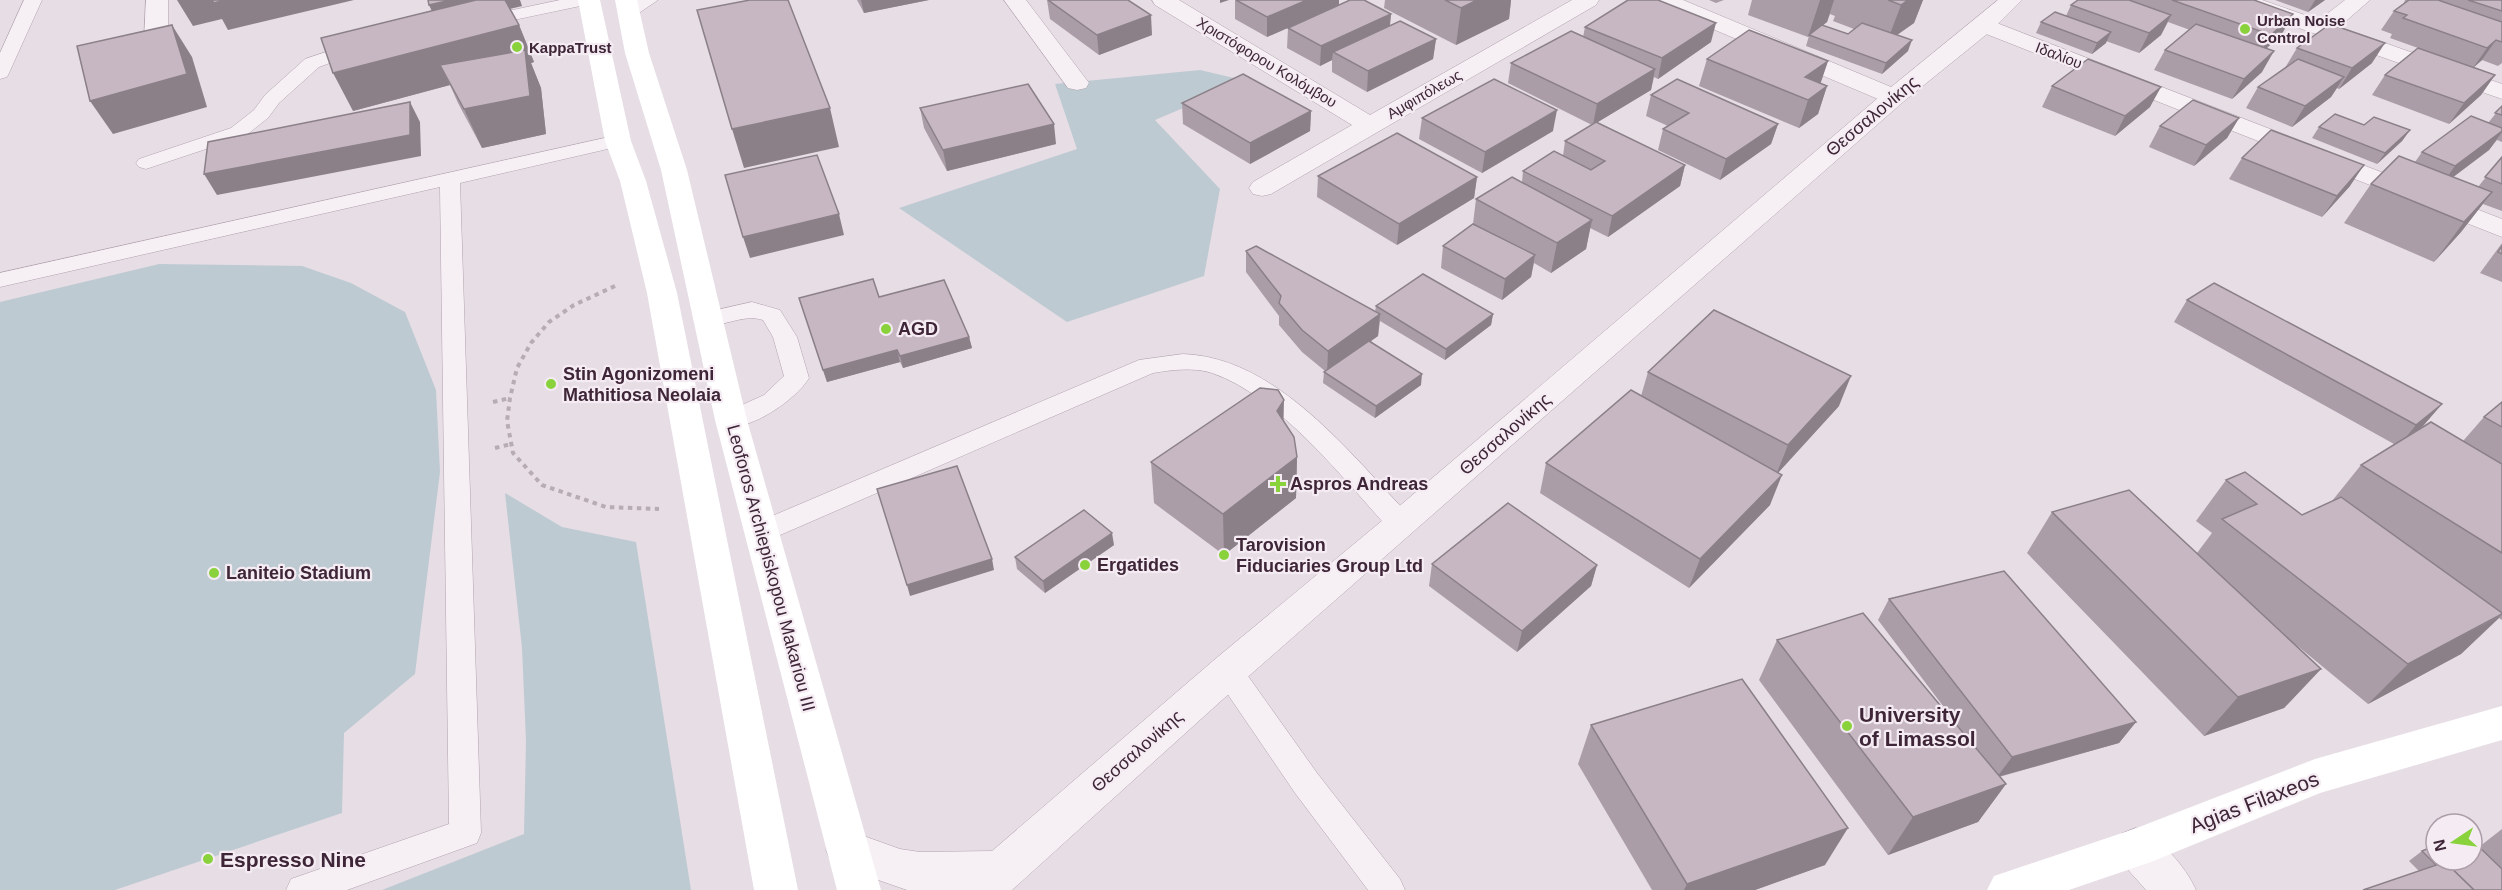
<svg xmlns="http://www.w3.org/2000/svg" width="2502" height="890" viewBox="0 0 2502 890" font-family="Helvetica,sans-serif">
<rect width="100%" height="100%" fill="#e7dde5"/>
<g fill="#becad2">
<path d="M1200 70 1247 81 1155 120 1220 189 1204 276 1067 322 899 208 1077 149 1055 84Z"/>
<path d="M159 264 302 266 351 283 405 312 436 390 440 472 415 674 344 733 342 813 115 890H0V302Z"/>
<path d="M505 493 562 527 636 542 691 890H382L524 834 526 741 522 648Z"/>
</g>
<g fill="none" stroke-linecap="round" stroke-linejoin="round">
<g stroke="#b1a2ae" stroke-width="1">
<g id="service">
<path d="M24 0H42L9 73 7 77 0 79V53Z"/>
<path d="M560 0H594L591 4 585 5 480 27 474 26 471 22 474 18 480 17Z"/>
<path d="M634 0H658L636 15H624L621 11Z"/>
<path d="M359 41 365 42 368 46 365 50 319 67 279 103 268 118 245 136 146 169 139 167 136 163 139 159 231 128 254 110 265 95 305 59Z"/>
<path d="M618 135 625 137 628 141 625 145 460 183 481 833 477 843 347 890H286L291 879 449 824 440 187 0 287V273Z"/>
<path d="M752 302 780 310 797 337 809 378C796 400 748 433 722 426L718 420 722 414 764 395 784 376 773 337 763 320C741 313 721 330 699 324L695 319 699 314Z"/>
<path d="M1183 354C1277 357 1350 454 1411 517L1414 524 1411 531 1401 534 1391 531C1344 480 1279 396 1212 373 1194 367 1171 370 1153 373L771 539 761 542 751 539 747 532 751 525 1139 360Z"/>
<path d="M1228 659 1238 662 1317 773 1400 879 1405 890H1368L1295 793 1218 680 1213 671 1218 662Z"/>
</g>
</g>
<g stroke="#b1a2ae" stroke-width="1">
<g id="minor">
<path d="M146 0H168V41L164 46 156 48 148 46 144 41Z"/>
<path d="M1004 0H1026L1089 83 1086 88 1077 90 1068 88Z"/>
<path d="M1152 0H1179L1370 115 1572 0H1599L1596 5 1271 194 1262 196 1253 194 1249 188 1253 182 1352 125 1155 5Z"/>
<path d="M1653 0H1683L1903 92 1906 97 1903 102 1894 104 1885 102 1656 5Z"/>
<path d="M2230 0H2262L2319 20 2345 0H2370L2339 27 2502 84V99L2233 5Z"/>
<path d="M1984 18 2502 219V237L1976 30 1973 25 1976 20Z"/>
<path d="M2136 828C2161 838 2185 866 2196 890H2146L2121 862 2115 848 2121 834Z"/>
</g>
</g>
<g stroke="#b1a2ae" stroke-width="1">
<path id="tertiary" d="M1998 0H2022L1992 30 1903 102 1242 682 1012 890H907L832 864 826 850 832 836 847 830 900 849 920 852 992 851 1214 660 1389 515 1885 92Z"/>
</g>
<g stroke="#b7abb4" stroke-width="4" stroke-dasharray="4.5 4.5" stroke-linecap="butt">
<path d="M615 286 574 305 549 322 531 343 517 368 510 398 507 421 513 453 542 485 606 507 659 509"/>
<path d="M493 402 510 398"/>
<path d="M495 448 511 444"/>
</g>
<use href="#service" fill="#f6f0f4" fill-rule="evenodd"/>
<use href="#minor" fill="#f6f0f4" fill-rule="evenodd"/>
<use href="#tertiary" fill="#f6f0f4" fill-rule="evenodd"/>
<g fill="#fff" fill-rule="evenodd">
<path d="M578 0H600L631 141 646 181 677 293 798 890H754L647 293 620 181 605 141Z"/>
<path d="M615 0H637L649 53 687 170 747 420 881 890H837L715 420 661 170 625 53Z"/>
<path d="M2502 706V740L2320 793 2151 862 2069 890H1987L1994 876 2134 829 2315 759Z"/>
</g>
</g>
<g fill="#ab9da8" fill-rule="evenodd">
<path d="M857 0H929L864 13Z"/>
<path d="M1047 0 1152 35 1099 55 1050 19Z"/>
<path d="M1235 0H1339V5L1391 14 1390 26 1436 39 1433 59 1367 92 1332 72V60L1320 66 1287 48 1288 28 1267 37 1235 19Z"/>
<path d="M1385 0H1511L1509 19 1456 45 1384 8Z"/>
<path d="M1709 0H1724L1716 3Z"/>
<path d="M1752 0H1923L1914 23 1897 35 1908 51 1882 74 1806 46 1809 36 1808 37 1748 15ZM1830 14 1835 16 1833 21 1854 29 1848 34 1823 25 1827 22Z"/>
<path d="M2078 0H2254L2282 34 2266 49 2262 72 2232 99 2154 70 2165 50 2190 30 2168 22 2161 35 2139 53 2106 41V43L2092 54 2036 33 2041 22 2066 16 2071 5Z"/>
<path d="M2275 0H2325L2308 12Z"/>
<path d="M2405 0H2502V63L2498 66 2482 60 2474 67 2495 75 2481 95 2449 124 2372 95 2385 75 2418 48 2390 38 2392 34 2381 30 2394 11 2405 3H2404Z"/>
<path d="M522 6 510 9 519 25 534 62 531 63 541 88 546 134 482 148 458 103 450 85 353 111 432 11Z"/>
<path d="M1585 27 1711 42 1658 79 1654 77 1651 90 1596 123 1685 165 1680 186 1608 237 1590 228 1586 249 1551 273 1534 263 1531 277 1502 300 1441 268 1443 246 1473 224 1476 199 1522 182 1523 171 1563 156 1565 141 1592 125 1508 83 1511 63 1583 37Z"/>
<path d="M2297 48 2372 63 2339 89 2337 88 2331 97 2292 127 2246 108 2258 87 2286 68H2285Z"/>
<path d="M1707 59 1828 61 1820 83 1827 86 1818 114 1799 128 1699 86Z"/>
<path d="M2052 86 2150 107 2115 136 2042 107Z"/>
<path d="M1651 95 1778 124 1771 144 1720 180 1658 150 1663 129 1668 126 1646 116Z"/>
<path d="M1182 103 1311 111 1310 131 1250 164 1183 124Z"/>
<path d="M2502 106V142L2497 140 2489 150 2453 177 2478 187 2502 157V211L2483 204 2461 232 2434 262 2344 223 2371 184 2415 162 2422 152 2488 123Z"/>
<path d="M920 108 1056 144 947 171 924 128Z"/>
<path d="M1422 118 1553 131 1482 173 1419 139Z"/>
<path d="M2239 118 2227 138 2194 166 2149 147 2160 126Z"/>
<path d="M2364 125 2410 130 2402 141 2377 164 2312 138 2319 127Z"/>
<path d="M2242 158 2350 186 2322 217 2229 179Z"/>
<path d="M1318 176 1477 177 1474 198 1397 245 1317 197Z"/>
<path d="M2502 243V282L2480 273Z"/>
<path d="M1246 251 1375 312 1376 306 1493 314 1491 325 1445 360 1380 321 1378 336 1371 341 1421 385 1375 418 1323 383 1324 372 1325 371 1302 352 1279 325V316L1246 272Z"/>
<path d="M879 297 969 337 972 348 903 368 900 362 827 382 799 298Z"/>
<path d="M2187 300 2442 404 2421 428 2463 441 2484 417 2502 402V620L2499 618 2461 654 2368 704 2294 643 2321 669 2284 708 2204 736 2027 553 2052 512 2197 553 2212 533 2196 521 2226 480 2302 515 2332 501 2361 465 2394 444 2174 322Z"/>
<path d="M1648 372 1839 406 1778 473 1770 505 1689 588 1540 493 1546 463 1641 396Z"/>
<path d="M1284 421 1297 457 1296 498 1224 555 1154 503 1151 462Z"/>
<path d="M1114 545 1045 593 1017 569 1015 557Z"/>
<path d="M1432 564 1597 565 1591 586 1517 652 1429 586Z"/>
<path d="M1889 599 2136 722 2119 743 1999 777 2006 784 1978 822 1888 855 1759 680 1777 640 1971 743 1878 620Z"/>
<path d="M1591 725 1825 865 1755 890H1652L1578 764Z"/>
<path d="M2502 829V890L2419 871 2409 861 2422 851 2479 847Z"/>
</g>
<g fill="#8b8088">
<path d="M177 0H354L228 30 222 19 193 26Z"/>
<path d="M451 0H520L522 6 438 24 429 5Z"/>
<path d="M861 0H929L864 13Z"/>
<path d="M1220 0H1229L1220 3Z"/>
<path d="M1307 0H1339V5L1267 37V17Z"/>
<path d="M1477 0H1511L1509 19 1456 45 1461 8Z"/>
<path d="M1820 0H1834L1827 22 1808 37Z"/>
<path d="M1908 0H1923L1914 23 1887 42 1901 5Z"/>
<path d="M2315 0H2325L2308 12Z"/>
<path d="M1391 14 1389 33 1333 52 1332 60 1320 66 1321 46Z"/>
<path d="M2293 14 2282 34 2259 55 2271 35Z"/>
<path d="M1151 15 1152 35 1099 55 1097 35Z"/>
<path d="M2171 15 2161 35 2139 53 2149 33Z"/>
<path d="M1716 23 1711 42 1658 79 1662 58Z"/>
<path d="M172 25 192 57 207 107 113 134 90 101Z"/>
<path d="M519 25 534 62 531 63 541 88 546 134 482 148 464 109 440 65 450 85 353 111 333 73Z"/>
<path d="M2111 32 2106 43 2092 54 2097 43Z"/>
<path d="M1436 39 1433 59 1367 92 1368 71Z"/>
<path d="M1912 40 1908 51 1882 74 1886 63Z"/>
<path d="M2496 40 2482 60 2473 68 2487 48Z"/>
<path d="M2385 43 2372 63 2339 89 2352 68Z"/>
<path d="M2274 51 2262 72 2232 99 2244 79Z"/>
<path d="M1828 61 1819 88 1805 77Z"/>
<path d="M1655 69 1651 90 1593 125 1597 104Z"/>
<path d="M2495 75 2481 95 2449 124 2464 103Z"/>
<path d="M2344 77 2331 97 2292 127 2305 106Z"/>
<path d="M1827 86 1818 114 1799 128 1808 100Z"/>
<path d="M2161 87 2150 107 2115 136 2125 116Z"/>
<path d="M410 102 420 122 421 156 217 195 204 174Z"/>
<path d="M830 108 839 147 744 168 732 129Z"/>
<path d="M1557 110 1553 131 1482 173 1485 152Z"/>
<path d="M1311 111 1310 131 1250 164V143Z"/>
<path d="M2239 118 2227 138 2194 166 2206 145Z"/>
<path d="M1054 124 1056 144 947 171 943 150Z"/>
<path d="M1778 124 1771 144 1720 180 1726 159Z"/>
<path d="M2410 130 2402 141 2377 164 2385 153Z"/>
<path d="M2502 131V132L2489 150 2440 187 2455 166Z"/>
<path d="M1685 165 1680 186 1608 237 1612 216Z"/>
<path d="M2364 165 2350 186 2322 217 2337 196Z"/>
<path d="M1477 177 1474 198 1397 245 1399 224Z"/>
<path d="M2492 192 2461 232 2434 262 2464 222Z"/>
<path d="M839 214 844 235 750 258 743 237Z"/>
<path d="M1592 220 1586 249 1551 273 1557 243Z"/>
<path d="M1535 255 1531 277 1502 300 1505 279Z"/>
<path d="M1380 314 1378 336 1327 372 1328 351Z"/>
<path d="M1493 314 1491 325 1445 360 1446 349Z"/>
<path d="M969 337 972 348 903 368 900 356Z"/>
<path d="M897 350 900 362 827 382 823 370Z"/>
<path d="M1422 374 1421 385 1375 418 1376 406Z"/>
<path d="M1851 376 1839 406 1776 475 1788 445Z"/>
<path d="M1284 400 1283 441 1277 411Z"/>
<path d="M2442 404 2423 426 2398 447 2416 425Z"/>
<path d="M1297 457 1296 498 1224 555 1223 514Z"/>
<path d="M1782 475 1770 505 1689 588 1700 559Z"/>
<path d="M1112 533 1114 545 1045 593 1043 581Z"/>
<path d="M992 559 994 570 910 596 907 585Z"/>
<path d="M1597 565 1591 586 1517 652 1522 631Z"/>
<path d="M2502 615 2461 654 2368 704 2408 664Z"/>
<path d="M2321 669 2284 708 2204 736 2238 697Z"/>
<path d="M2136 722 2119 743 1997 777 2012 757Z"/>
<path d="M2006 784 1978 822 1888 855 1913 817Z"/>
<path d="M1848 828 1825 865 1755 890H1684L1687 884Z"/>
</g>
<g fill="#c7b7c3" stroke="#8b8088" stroke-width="1.5">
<path d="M213 0H227L213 3Z"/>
<path d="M428 0H451L429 5Z"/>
<path d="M476 0H505L519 25 333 73 321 38Z"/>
<path d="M750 0H788L830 108 732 129 697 10Z"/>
<path d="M1048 0H1128L1151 15 1097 35Z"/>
<path d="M1236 0H1307L1267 17Z"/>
<path d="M1350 0H1364L1391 14 1321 46 1288 28Z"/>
<path d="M1445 0H1477L1461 8Z"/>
<path d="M1628 0H1658L1716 23 1662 58 1585 27Z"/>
<path d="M1888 0H1908L1901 5Z"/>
<path d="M2078 0H2129L2171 15 2149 33 2071 5Z"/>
<path d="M2172 0H2254L2293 14 2271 35Z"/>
<path d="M2409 0H2438L2502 22V42L2496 40 2487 48 2403 18 2407 15 2394 11Z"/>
<path d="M2468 0H2502V11Z"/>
<path d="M2055 12 2111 32 2097 43 2041 22Z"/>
<path d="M1400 21 1436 39 1368 71 1333 52Z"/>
<path d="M1862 23 1912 40 1886 63 1809 35 1822 25 1848 34Z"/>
<path d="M2196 24 2274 51 2244 79 2165 50Z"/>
<path d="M2330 24 2385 43 2352 68 2297 48Z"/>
<path d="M172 25 187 74 90 101 77 46Z"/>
<path d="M1749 30 1828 61 1805 77 1827 86 1808 100 1707 59Z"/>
<path d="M1571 31 1655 69 1597 104 1511 63Z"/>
<path d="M2418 48 2495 75 2464 103 2385 75Z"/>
<path d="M525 50 530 96 464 109 440 65Z"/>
<path d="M2088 59 2161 87 2125 116 2052 86Z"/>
<path d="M2298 59 2344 77 2305 106 2258 87Z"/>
<path d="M1243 74 1311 111 1250 143 1182 103Z"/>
<path d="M1494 79 1557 110 1485 152 1422 118Z"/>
<path d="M1677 79 1778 124 1726 159 1663 129 1689 113 1651 95Z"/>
<path d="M1028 84 1054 124 943 150 920 108Z"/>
<path d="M2193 100 2239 118 2206 145 2160 126Z"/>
<path d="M410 102V135L204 174 208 142Z"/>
<path d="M2502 106V115L2495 113Z"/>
<path d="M2335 114 2364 125 2374 117 2410 130 2385 153 2319 127Z"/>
<path d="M2471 116 2502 128V131L2455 166 2422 152Z"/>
<path d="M1596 122 1685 165 1612 216 1523 171 1554 151 1591 170 1605 161 1565 141Z"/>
<path d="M2271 130 2364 165 2337 196 2242 158Z"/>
<path d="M1397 133 1477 177 1399 224 1318 176Z"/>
<path d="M817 155 839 214 743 237 725 175Z"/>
<path d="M2399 156 2492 192 2464 222 2371 184Z"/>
<path d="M2502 157V184L2485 177Z"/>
<path d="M1512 177 1592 220 1557 243 1476 199Z"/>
<path d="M1473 224 1535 255 1505 279 1443 246Z"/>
<path d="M1256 246 1380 314 1328 351 1302 330 1279 303 1281 296 1246 251Z"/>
<path d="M2502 246V254L2498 252Z"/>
<path d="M1423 274 1493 314 1446 349 1376 306Z"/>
<path d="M873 279 879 297 944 280 969 337 900 356 897 350 823 370 799 298Z"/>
<path d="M2214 283 2442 404 2416 425 2187 300Z"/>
<path d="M1714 310 1851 376 1788 445 1648 372Z"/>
<path d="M1369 341 1422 374 1376 406 1324 372Z"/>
<path d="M1260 388 1278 390 1284 400 1277 411 1294 437 1297 457 1223 514 1151 462Z"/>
<path d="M1631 390 1782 475 1700 559 1546 463Z"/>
<path d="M2502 402V427L2484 417Z"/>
<path d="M2431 422 2502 464V553L2361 465Z"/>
<path d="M957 466 992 559 907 585 877 489Z"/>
<path d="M2245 472 2302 515 2341 497 2502 613V614L2408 664 2222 519 2257 504 2226 480Z"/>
<path d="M2129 490 2321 669 2238 697 2052 512Z"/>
<path d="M1508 503 1597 565 1522 631 1432 564Z"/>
<path d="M1084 510 1112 533 1043 581 1015 557Z"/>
<path d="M2004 571 2136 722 2012 757 1889 599Z"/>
<path d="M1863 613 2006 784 1913 817 1777 640Z"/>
<path d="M1742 679 1848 828 1687 884 1591 725Z"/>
<path d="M2472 840 2502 869V890H2474L2445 862 2436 865 2422 851 2436 845V860H2472Z"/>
<path d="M2445 862 2474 890H2363Z"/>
</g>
<g fill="#89d23c" stroke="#f5ecf3" stroke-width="2">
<circle cx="2245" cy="29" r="6"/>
<circle cx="517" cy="47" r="6"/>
<circle cx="886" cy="329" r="6"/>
<circle cx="551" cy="384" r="6"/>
<path d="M1275 475h6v6h6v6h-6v6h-6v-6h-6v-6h6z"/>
<circle cx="1224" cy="555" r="6"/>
<circle cx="1085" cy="565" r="6"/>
<circle cx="214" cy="573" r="6"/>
<circle cx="1847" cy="726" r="6"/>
<circle cx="208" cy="859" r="6"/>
</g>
<g text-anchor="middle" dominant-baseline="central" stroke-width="4.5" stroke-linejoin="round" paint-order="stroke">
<g font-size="15" font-weight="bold" fill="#3e2638" stroke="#f5ecf3" text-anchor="start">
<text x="2257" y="20">Urban Noise<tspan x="2257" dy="17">Control</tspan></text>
<text x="529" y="47">KappaTrust</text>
</g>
<g font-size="15" fill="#3e2638" stroke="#f5ecf3">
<text transform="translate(2059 55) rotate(21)">Ιδαλίου</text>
<text transform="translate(1267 62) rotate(31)">Χριστόφορου Κολόμβου</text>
<text transform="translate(1424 94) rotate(-30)">Αμφιπόλεως</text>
</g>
<g font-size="18" fill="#3e2638" stroke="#f5ecf3">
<text transform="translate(1872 116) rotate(-40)">Θεσσαλονίκης</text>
<text transform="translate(1505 434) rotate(-41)">Θεσσαλονίκης</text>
<text transform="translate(771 568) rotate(75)">Leoforos Archiepiskopou Makariou III</text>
<text transform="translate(1137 751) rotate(-41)">Θεσσαλονίκης</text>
</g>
<g font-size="18" font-weight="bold" fill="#3e2638" stroke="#f5ecf3" text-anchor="start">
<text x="898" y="329">AGD</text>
<text x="563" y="374">Stin Agonizomeni<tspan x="563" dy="21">Mathitiosa Neolaia</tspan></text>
<text x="1290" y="484">Aspros Andreas</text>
<text x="1236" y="545">Tarovision<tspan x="1236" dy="21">Fiduciaries Group Ltd</tspan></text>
<text x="1097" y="565">Ergatides</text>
<text x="226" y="573">Laniteio Stadium</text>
</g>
<g font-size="21" font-weight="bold" fill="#3e2638" stroke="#f5ecf3" text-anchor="start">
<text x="1859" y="714">University<tspan x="1859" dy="24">of Limassol</tspan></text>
<text x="220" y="859">Espresso Nine</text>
</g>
<g font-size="21" fill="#3e2638" stroke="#f5ecf3">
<text transform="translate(2254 802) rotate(-21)">Agias Filaxeos</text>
</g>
</g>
<g transform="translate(2454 842) rotate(257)"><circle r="28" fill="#f5ecf3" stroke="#ac9da8" stroke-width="1.5"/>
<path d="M0-4.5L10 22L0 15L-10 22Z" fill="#89d23c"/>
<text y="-9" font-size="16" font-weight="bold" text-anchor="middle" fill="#3e2638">N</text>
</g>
</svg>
